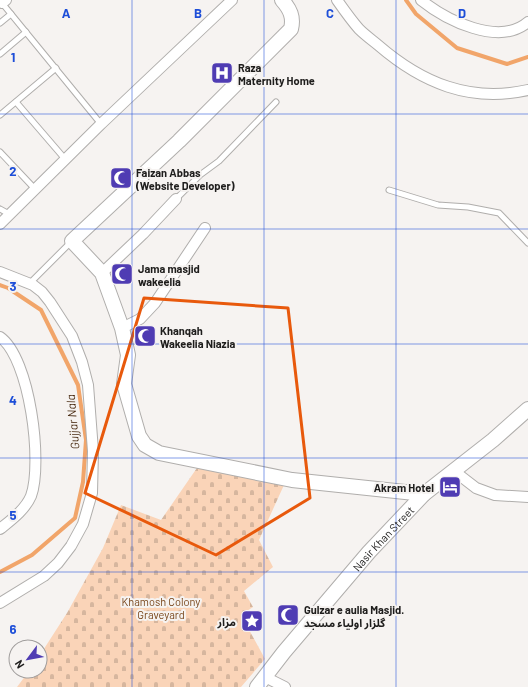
<svg xmlns="http://www.w3.org/2000/svg" width="528" height="687" viewBox="0 0 528 687" font-family="Barlow,'Noto Sans Arabic',sans-serif">
<defs>
<pattern id="cemetery-stones" width="16" height="16" patternUnits="userSpaceOnUse"><rect width="16" height="16" fill="#fad4b8"/><path d="M2 7V4a2 2 0 0 1 4 0v3zM10 15v-3a2 2 0 0 1 4 0v3z" fill="#d6b69e"/></pattern>
</defs>
<rect width="100%" height="100%" fill="#f6f3f1"/>
<path fill="url(#cemetery-stones)" d="M199 465 284 485 259 540 273 567 244 591 253 607 241 615 265 659 241 687H17L29 671H40V655L67 613 103 548 121 505 161 520Z"/>
<g fill="none" stroke-linecap="round" stroke-linejoin="round">
<g stroke="#f1a56a" stroke-width="4">
<path d="M406 0 416 14 457 48 507 64 528 57"/>
<path d="M0 285 8 288 41 310 78 385 86 440 83 482 75 518 32 555 0 572"/>
</g>
<g stroke="#b0aeac" stroke-width="7">
<g id="lane">
<path d="M2 3 101 124"/>
<path d="M0 23 11 14"/>
<path d="M0 54 26 32"/>
<path d="M16 102 65 159"/>
<path d="M0 115 56 68"/>
<path d="M0 152 35 189"/>
<path d="M389 190 438 205 468 207 499 213 528 243"/>
<path d="M176 199 200 175 219 161 276 102"/>
<path d="M0 209 9 214"/>
<path d="M29 284 71 242"/>
</g>
</g>
<g stroke="#b0aeac" stroke-width="12">
<g id="street">
<path d="M337 0C344 10 351 20 359 29 365 35 372 40 378 45 422 83 470 103 528 90"/>
<path d="M421 0C446 20 499 47 528 22"/>
<path d="M2 3 6 0"/>
<path d="M0 224 101 124 232 0"/>
<path d="M0 272 33 285 42 292 50 302 72 336 82 362 88 385 93 451 92 493 83 524 71 546 58 563 44 576 0 603"/>
<path d="M102 273 143 234 176 199"/>
<path d="M122 328 140 319 155 303 205 228"/>
<path d="M0 337C30 358 43 463 31 496 25 510 11 520 0 529"/>
<path d="M454 471 476 488 495 495 528 497"/>
<path d="M265 677 285 687"/>
</g>
</g>
<g stroke="#b0aeac" stroke-width="16">
<g id="secondary">
<path d="M282 0C290 9 294 17 291 29L179 141 72 241 102 273 122 328 128 355 124 384 139 436 145 445 159 453 292 480 424 494"/>
<path id="s1" d="M257 687 284 652 369 552 424 494 493 440 528 409"/>
</g>
</g>
<use href="#lane" stroke="#fff" stroke-width="5"/>
<use href="#street" stroke="#fff" stroke-width="10"/>
<use href="#secondary" stroke="#fff" stroke-width="14"/>
</g>
<path fill="none" stroke="#e8590c" stroke-width="3" stroke-linejoin="round" d="M144 298 288 308 310 498 216 555 85 493Z"/>
<path fill="none" stroke="#1d4ed8" stroke-width="1" stroke-opacity="0.55" d="M132 0V687M264 0V687M396 0V687M0 114H528M0 229H528M0 344H528M0 458H528M0 572H528"/>
<defs>
<g id="hospital-square" transform="scale(1.15)"><rect x="-9" y="-9" width="18" height="18" rx="4" fill="#4f3cb3" stroke="#f6f3f1"/><path d="M-5-5h3v3.5h4V-5h3V5h-3V1.5h-4V5h-3Z" fill="#fff"/></g>
<g id="mosque-square" transform="scale(1.15)"><rect x="-9" y="-9" width="18" height="18" rx="4" fill="#4f3cb3" stroke="#f6f3f1"/><path d="M3.5-4.9A6 6 0 1 0 3.5 4.9A5 5 0 1 1 3.5-4.9Z" fill="#fff"/></g>
<g id="hotel-square" transform="scale(1.15)"><rect x="-9" y="-9" width="18" height="18" rx="4" fill="#4f3cb3" stroke="#f6f3f1"/><path d="M-6-4.5h1.5V1H6V5H4.5V3h-9V5H-6ZM-4 0a1.8 1.8 0 1 1 3.6 0ZM.5 0V-2.5h3Q6-2.5 6 0Z" fill="#fff"/></g>
<g id="sight-square" transform="scale(1.15)"><rect x="-9" y="-9" width="18" height="18" rx="4" fill="#4f3cb3" stroke="#f6f3f1"/><path d="M0-6L1.8-2.2L6-1.7L2.9 1.2L3.7 5.4L0 3.3L-3.7 5.4L-2.9 1.2L-6-1.7L-1.8-2.2Z" fill="#fff"/></g>
</defs>
<g fill-rule="evenodd">
<use href="#hospital-square" x="222" y="73"/>
<use href="#mosque-square" x="121" y="178"/>
<use href="#mosque-square" x="122" y="274"/>
<use href="#mosque-square" x="145" y="336"/>
<use href="#hotel-square" x="450" y="487"/>
<use href="#mosque-square" x="288" y="615"/>
<use href="#sight-square" x="252" y="621"/>
</g>
<g text-anchor="middle" dominant-baseline="central" stroke-width="4" stroke-linejoin="round" paint-order="stroke">
<g font-size="11" font-weight="bold" fill="#1e1d1c" stroke="#f6f3f1" text-anchor="start">
<text x="238" y="67">Raza<tspan x="238" dy="13">Maternity Home</tspan></text>
<text x="136" y="172">Faizan Abbas<tspan x="136" dy="13">(Website Developer)</tspan></text>
<text x="138" y="268">Jama masjid<tspan x="138" dy="13">wakeelia</tspan></text>
<text x="160" y="330">Khanqah<tspan x="160" dy="13">Wakeelia Niazia</tspan></text>
<text x="434" y="487" text-anchor="end">Akram Hotel</text>
<text x="304" y="609">Gulzar e aulia Masjid.<tspan x="304" dy="13">گلزار اولیاء مسجد</tspan></text>
<text x="236" y="621" text-anchor="end">مزار</text>
</g>
<g font-size="11" fill="#1e1d1c" stroke="#f6f3f1">
<text stroke="none"><textPath href="#s1" startOffset="195">Nasir Khan Street</textPath></text>
</g>
<g font-size="11" fill="#79471c" stroke="#f6f3f1">
<text x="161" y="601">Khamosh Colony<tspan x="161" dy="13">Graveyard</tspan></text>
</g>
<g font-size="12" font-style="italic" fill="#4a2c13" stroke="#f6f3f1">
<text transform="translate(72 422) rotate(-95)">Gujjar Nala</text>
</g>
</g>
<g font-size="13" text-anchor="middle" font-weight="bold" fill="#1d4ed8" stroke="#f6f3f1" stroke-width="4" stroke-linejoin="round" paint-order="stroke">
<text x="66" y="18">A</text>
<text x="198" y="18">B</text>
<text x="330" y="18">C</text>
<text x="462" y="18">D</text>
<text x="13" y="62">1</text>
<text x="13" y="176">2</text>
<text x="13" y="291">3</text>
<text x="13" y="405">4</text>
<text x="13" y="520">5</text>
<text x="13" y="634">6</text>
</g>
<g transform="translate(28 659) rotate(238)"><circle r="19" fill="#f6f3f1" stroke="#a09d9c"/>
<path d="M0-3L7 15L0 10L-7 15Z" fill="#4f3cb3"/>
<text y="-6" font-size="11" font-weight="bold" text-anchor="middle" fill="#1e1d1c">N</text>
</g>
</svg>
